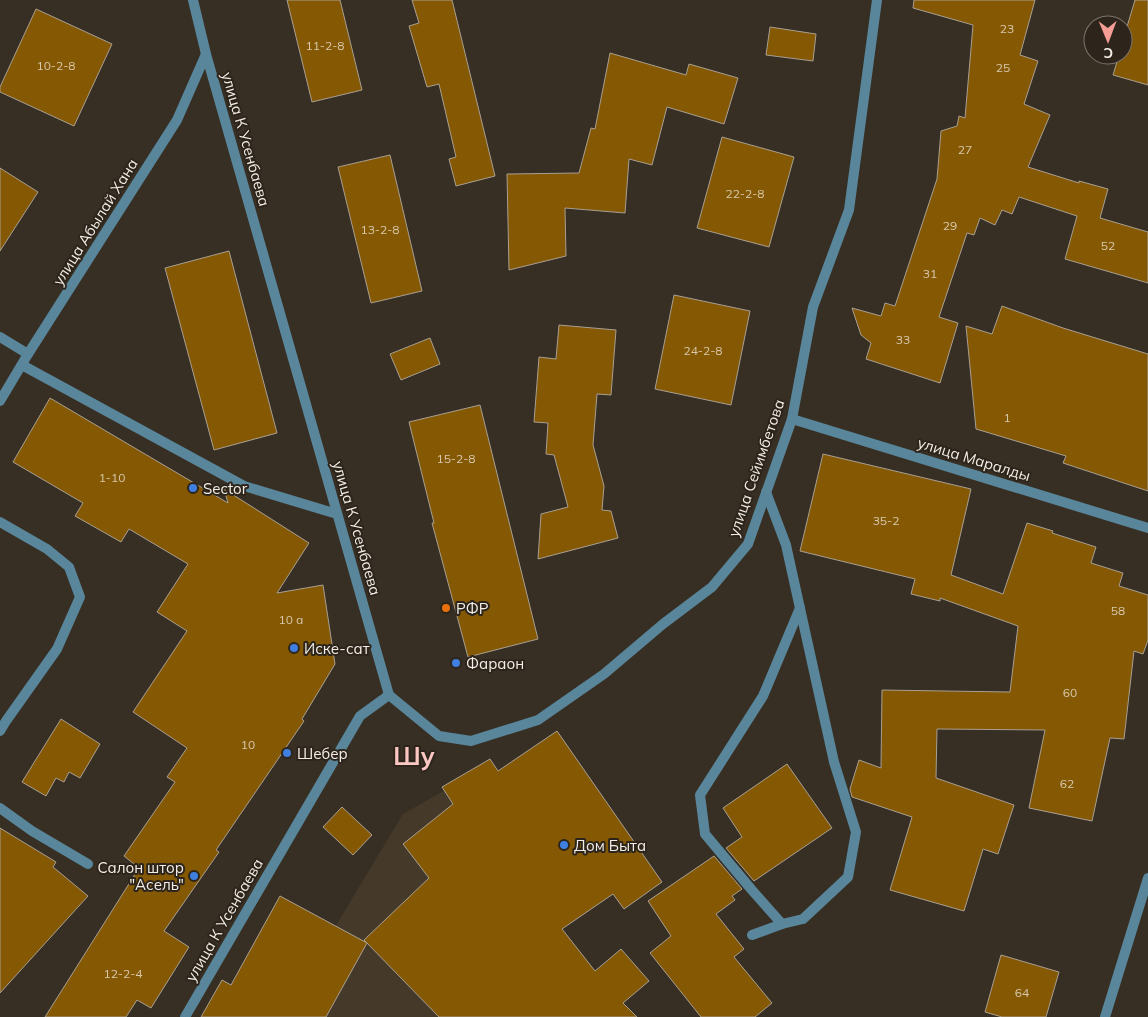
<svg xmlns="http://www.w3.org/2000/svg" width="1148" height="1017" viewBox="0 0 1148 1017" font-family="Mulish,sans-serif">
<rect width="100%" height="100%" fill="#372f24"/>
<path fill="#453929" d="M447 789 605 1017H281L403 814Z"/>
<g fill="#855904" stroke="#a99f92">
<path d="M287 0H340L362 90 312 102Z"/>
<path d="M412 0H452L495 176 456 186 449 159 456 157 439 84 427 87 409 26 419 23Z"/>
<path d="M914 0H1035L1020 55 1038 61 1024 104 1050 115 1028 167 1079 183V181L1108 189 1100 218 1148 232V283L1065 259 1077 216 1019 197 1012 214 1002 210 995 225 980 218 974 235 967 233 939 317 958 323 940 383 866 359 871 343 861 335 852 308 881 316 885 303 895 306 937 179 941 131 957 126 959 116 965 118 973 25 913 8Z"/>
<path d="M1135 0H1148V85L1113 75 1119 55H1123V40Z"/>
<path d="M36 9 112 44 74 126 0 92V87Z"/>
<path d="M770 27 816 34 813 61 766 55Z"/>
<path d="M610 53 686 75 689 64 738 78 724 124 667 107 652 165 629 159 625 213 565 208 566 256 509 270 507 174 579 173 591 128 595 129Z"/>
<path d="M722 137 794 157 769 247 697 228Z"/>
<path d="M390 155 422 291 371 303 338 167Z"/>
<path d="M0 168 38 192 0 251Z"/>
<path d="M229 251 277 433 214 450 165 268Z"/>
<path d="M674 295 750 311 731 405 655 389Z"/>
<path d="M1002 306 1063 328 1148 354V491L1063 463 1066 456 976 429 966 326 992 334Z"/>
<path d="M559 325 616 330 611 395 597 394 593 445 604 486 602 510 611 511 618 538 538 559 541 514 568 507 554 455 546 454 548 423 534 422 539 357 556 359Z"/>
<path d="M430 338 440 364 401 380 390 354Z"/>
<path d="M50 398 228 503 224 489 309 543 277 593 323 585 335 664 302 719 304 721 216 850 219 852 164 931 189 947 151 1008 137 1000 126 1017H45L139 868 124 856 175 782 167 777 187 748 133 712 187 631 157 612 188 564 129 529 121 542 75 516 83 503 13 462Z"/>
<path d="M480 405 538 639 468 657 432 523H434L409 422Z"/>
<path d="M823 454 971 489 951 575 1003 594 1027 523 1053 531 1052 533 1096 547 1091 563 1123 573 1119 586 1148 595V640L1143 654 1134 651 1124 739 1110 738 1092 821 1029 808 1045 730 937 729 936 778 1014 805 998 854 983 849 964 911 890 890 912 817 852 797 850 789 859 760 881 768 882 690 1010 692 1018 626 940 598V601L911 594 915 579 800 551Z"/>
<path d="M61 719 100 744 80 778 69 772 64 782 56 778 46 796 22 782Z"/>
<path d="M557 731 662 882 624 909 613 894 562 929 595 971 621 949 649 981 623 1003 637 1017H439L364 940 429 878 403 844 453 804 442 787 490 759 498 771Z"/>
<path d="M787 764 832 828 754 881 726 848 742 837 723 808Z"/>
<path d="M342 807 372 835 353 855 323 827Z"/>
<path d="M0 828 56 862 53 867 88 896 0 993Z"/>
<path d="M714 856 742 889 732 896 735 900 716 914 744 949 734 957 772 1003 755 1017H701L650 953 671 936 648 901Z"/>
<path d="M280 896 367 943 326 1017H201L222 980 231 985Z"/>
<path d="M1001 955 1059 972 1046 1017H1002L985 1012Z"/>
</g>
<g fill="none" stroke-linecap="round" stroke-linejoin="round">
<g stroke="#59869a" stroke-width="10">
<path d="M0 337 28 354"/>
<path d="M0 522 47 549 69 567 80 597 57 649 6 721 0 731"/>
<path d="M0 808 32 831 88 864"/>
<path d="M782 924 751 889 705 834 700 795 763 696 800 608"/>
<path d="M752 935 782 924 803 919 848 877 856 832 834 762 786 545 766 492"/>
</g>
<g stroke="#59869a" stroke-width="10">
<path d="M193 0 206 54 389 695"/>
<path d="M22 365 244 486 337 514"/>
<path d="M0 401 28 354 177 120 206 54"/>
<path d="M792 419 1148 528"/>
<path d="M389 695 439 736 471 741 538 720 604 674 663 624 712 587 748 544 792 419 813 307 849 210 877 0"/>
<path d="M185 1017 360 716 389 695"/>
<path d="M1105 1017 1148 878"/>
</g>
</g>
<g fill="#3f7fe0" stroke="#2d251b" stroke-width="2">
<circle cx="193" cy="488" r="5"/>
<circle cx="294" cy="648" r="5"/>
<circle cx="456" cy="663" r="5"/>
<circle cx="287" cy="753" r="5"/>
<circle cx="564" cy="845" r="5"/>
<circle cx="194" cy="876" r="5"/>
</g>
<circle fill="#e8710a" stroke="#2d251b" stroke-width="2" cx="446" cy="608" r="5"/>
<g text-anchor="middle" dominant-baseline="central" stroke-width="4" stroke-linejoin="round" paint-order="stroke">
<g font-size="12" fill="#d8c9ae">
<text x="1007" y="28">23</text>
<text x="325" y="45">11-2-8</text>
<text x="56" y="65">10-2-8</text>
<text x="1003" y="67">25</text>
<text x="965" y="149">27</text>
<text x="745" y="193">22-2-8</text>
<text x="950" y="225">29</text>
<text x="380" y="229">13-2-8</text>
<text x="1108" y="245">52</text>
<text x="930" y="273">31</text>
<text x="903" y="339">33</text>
<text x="703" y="350">24-2-8</text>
<text x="1007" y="417">1</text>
<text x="456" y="458">15-2-8</text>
<text x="112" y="477">1-10</text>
<text x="886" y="520">35-2</text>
<text x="1118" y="610">58</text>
<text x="291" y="619">10 а</text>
<text x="1070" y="692">60</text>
<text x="248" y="744">10</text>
<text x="1067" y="783">62</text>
<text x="123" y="973">12-2-4</text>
<text x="1022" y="992">64</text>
</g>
<g font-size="15" fill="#f3eee7" stroke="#2d251b">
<text transform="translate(246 139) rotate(74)">улица К Усенбаева</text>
<text transform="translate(95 222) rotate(-58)">улица Абылай Хана</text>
<text transform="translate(974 459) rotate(17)">улица Маралды</text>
<text transform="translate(756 468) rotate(-71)">улица Сейимбетова</text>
<text transform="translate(357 528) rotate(74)">улица К Усенбаева</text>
<text transform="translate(224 920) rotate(-60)">улица К Усенбаева</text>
</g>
<g font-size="15" fill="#f3eee7" stroke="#2d251b" text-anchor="start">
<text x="203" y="488">Sector</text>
<text x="456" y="608">РФР</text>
<text x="304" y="648">Иске-сат</text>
<text x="466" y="663">Фараон</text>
<text x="297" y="753">Шебер</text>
<text x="574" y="845">Дом Быта</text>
<text x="184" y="867" text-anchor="end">Салон штор<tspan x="184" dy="17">"Асель"</tspan></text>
</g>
<g font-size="25" font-weight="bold" fill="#fbc7c2" stroke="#2d251b">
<text x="414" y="755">Шу</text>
</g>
</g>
<g transform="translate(1108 40) rotate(179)"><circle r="24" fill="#2d251b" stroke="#7c756d"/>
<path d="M0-4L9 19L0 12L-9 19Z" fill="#f59c95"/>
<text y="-8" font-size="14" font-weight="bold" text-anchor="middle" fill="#f3eee7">С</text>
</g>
</svg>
